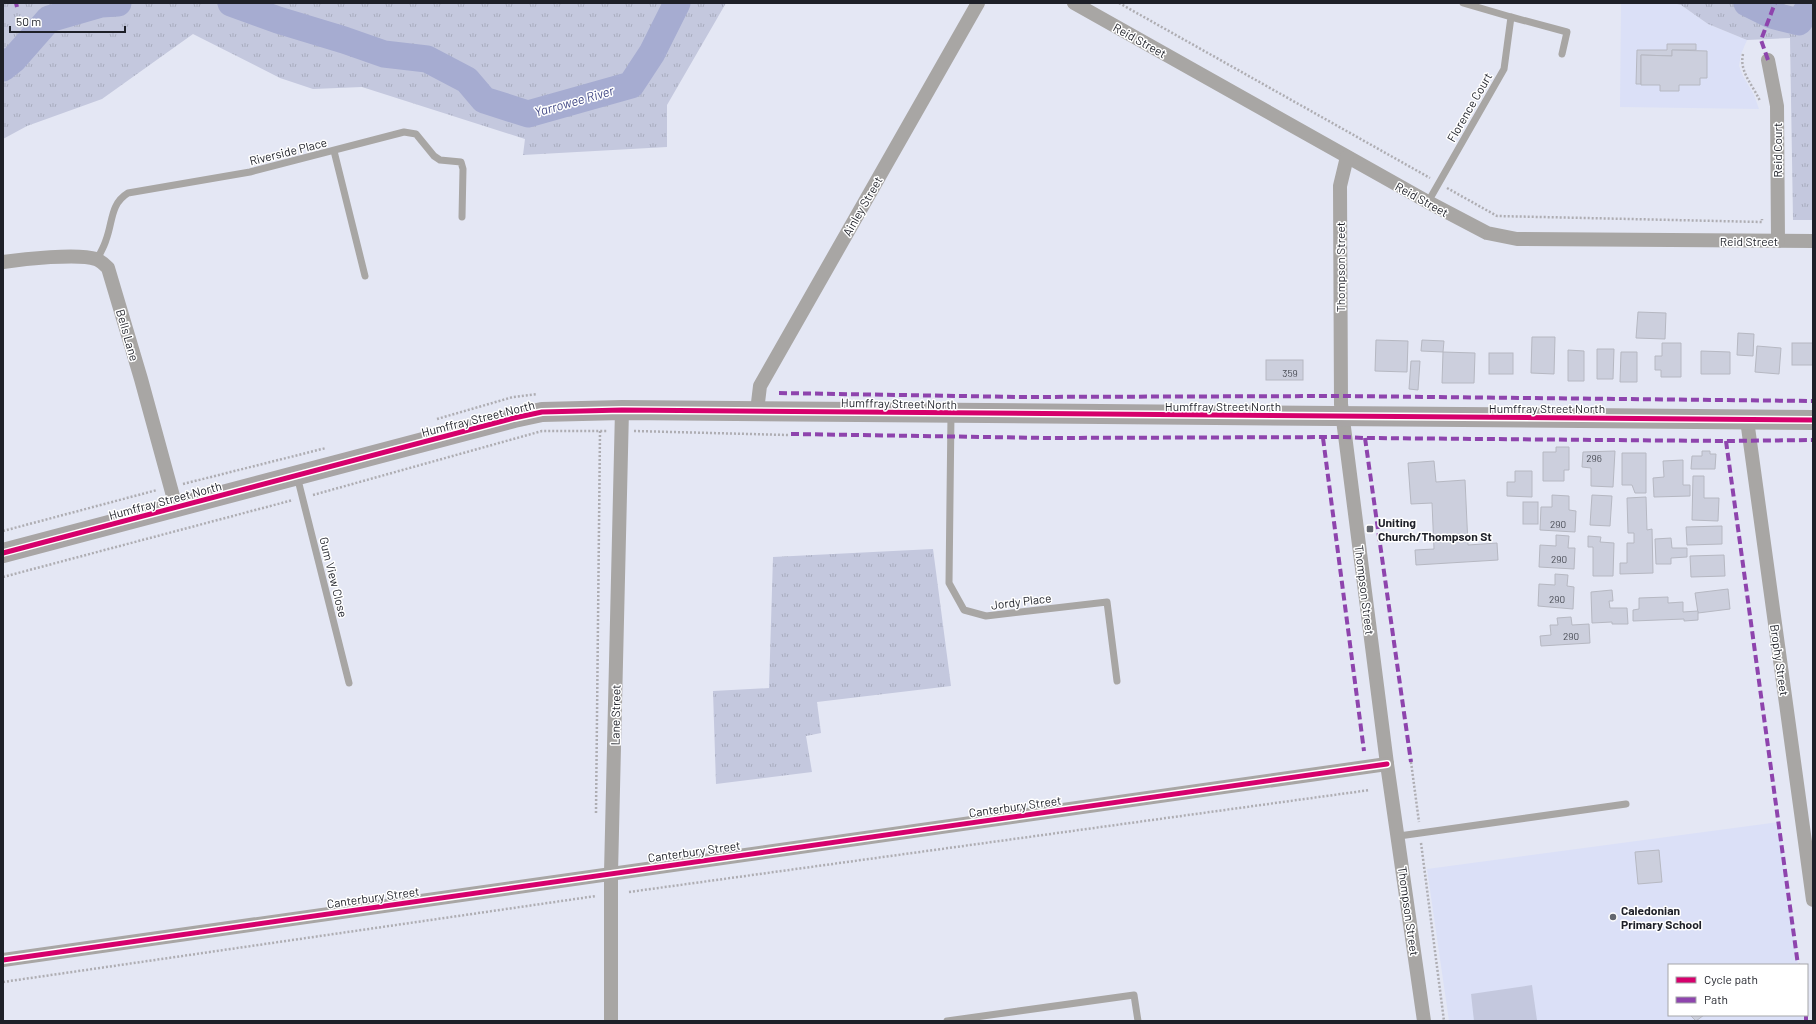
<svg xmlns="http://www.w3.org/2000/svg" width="1816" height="1024" viewBox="0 0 1816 1024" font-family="Barlow,sans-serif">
<defs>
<pattern id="grass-tufts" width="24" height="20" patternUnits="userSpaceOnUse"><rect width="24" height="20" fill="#c4c8de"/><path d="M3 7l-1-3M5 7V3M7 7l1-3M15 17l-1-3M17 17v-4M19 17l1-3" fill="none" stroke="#a8acbe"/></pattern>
</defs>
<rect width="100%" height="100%" fill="#e4e7f4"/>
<g fill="#dbe0f7">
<path d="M1621 3H1673L1681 5 1708 24 1747 40 1741 54 1739 66 1743 76 1754 95 1759 109 1620 107Z"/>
<path d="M1779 822 1798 965H1669V1015H1805L1806 1021H1449L1427 869Z"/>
</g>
<g fill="url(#grass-tufts)">
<path d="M3 3H726L667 105V147L523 155 525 139 362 87 313 89 280 78 193 34 102 99 27 126 3 139Z"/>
<path d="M1673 3H1813V220H1793L1790 38 1747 40 1708 24 1681 5Z"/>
<path d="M933 549 951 686 817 702 821 733 806 736 812 772 716 784 713 691 769 688 773 557Z"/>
</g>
<path fill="#c4c8de" d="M1532 985 1537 1020 1474 1021 1471 994Z"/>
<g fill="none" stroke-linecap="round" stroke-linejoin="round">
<path stroke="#a6acd1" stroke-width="4.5" d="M3 50 13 60"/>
<g stroke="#a6acd1" stroke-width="27">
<path d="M231 3 278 20 344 40 384 54 427 59 467 80 484 100 528 114 631 85 652 53 677 3"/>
<path d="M1747 3 1771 15 1799 22 1812 3"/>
<path d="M3 68 13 60 49 19 101 4 118 3"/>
</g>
</g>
<g fill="#cccfdd" stroke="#b6b8c2">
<path d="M1667 44H1696V50H1672V56L1641 55V84H1636L1637 50H1667Z"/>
<path d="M1672 50 1707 51V78H1700V85H1679V91H1660V85H1641V55L1672 56Z"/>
<path d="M1638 312 1666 313 1665 339 1636 338Z"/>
<path d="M1738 333 1754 334 1753 356 1737 355Z"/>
<path d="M1532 337H1555L1554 374 1531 373Z"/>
<path d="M1376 340 1408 341 1407 372 1375 371Z"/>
<path d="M1422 340 1444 341 1443 352 1421 351Z"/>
<path d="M1662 343H1681V377H1661V370H1655V356H1662Z"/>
<rect x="1792" y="343" width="21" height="22"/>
<path d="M1757 346 1781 348 1779 374 1755 372Z"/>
<path d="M1597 349H1614L1613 379H1597Z"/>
<path d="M1568 350 1584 351V381H1568Z"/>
<path d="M1701 351 1730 352V374H1701Z"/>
<path d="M1443 352 1475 353 1474 383H1442Z"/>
<path d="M1621 352H1637V382H1620Z"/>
<rect x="1489" y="353" width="24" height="21"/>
<rect x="1266" y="360" width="37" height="20"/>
<path d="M1411 361H1420L1418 390 1409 389Z"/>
<path d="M1556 447H1569V470H1564V481H1543V452H1556Z"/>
<path d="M1615 451 1613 487 1591 486V468L1582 467 1583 452Z"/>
<path d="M1702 451H1710V454H1716L1715 469H1691L1692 456H1702Z"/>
<path d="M1622 453H1646V493H1635L1632 485H1622Z"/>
<path d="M1683 460V485H1690V496L1654 497 1653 478 1664 477 1663 461Z"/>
<path d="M1434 461 1436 482 1465 480 1468 545 1497 543 1498 560 1416 565 1415 550 1434 549 1432 503 1411 504 1408 463Z"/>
<path d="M1515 471H1532V497L1507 496V482H1515Z"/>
<path d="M1693 476H1704V498H1719L1718 521 1692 520Z"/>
<path d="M1552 495 1569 496V510L1576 511 1575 532 1540 530 1541 507H1552Z"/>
<path d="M1592 495 1612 496 1610 526 1590 525Z"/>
<path d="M1646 497 1647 530 1652 529 1653 573 1620 574V563H1627V543H1634V533H1628L1627 498Z"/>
<rect x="1523" y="502" width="15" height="22"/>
<path d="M1722 526V544L1687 545 1686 527Z"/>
<path d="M1556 535 1569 536 1568 548H1575L1574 569 1539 567 1540 545 1556 546Z"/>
<path d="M1588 536 1601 537 1600 542 1614 543 1613 576H1593V547H1588Z"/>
<path d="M1671 538 1672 548H1687V557L1671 558V564H1656L1655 539Z"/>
<path d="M1724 555 1725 576 1691 577 1690 556Z"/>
<path d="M1555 574 1568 575 1567 586 1574 587 1573 609 1538 606 1539 584 1555 585Z"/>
<path d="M1728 589 1730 609 1698 613 1695 593Z"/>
<path d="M1612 590 1613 601H1609L1610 608H1627L1628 624H1612V622L1592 623 1591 592Z"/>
<path d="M1668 597V603L1683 602V612L1698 611V620L1684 621V619L1633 621V610L1639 609V598Z"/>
<path d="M1571 617 1572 625 1589 624 1590 643 1541 646 1540 636 1551 635 1550 625H1558L1557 618Z"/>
<path d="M1659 850 1662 882 1638 884 1635 852Z"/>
<path d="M1690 1015H1704L1696 1021Z"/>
</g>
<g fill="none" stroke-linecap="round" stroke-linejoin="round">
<g stroke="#aeadb2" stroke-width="2.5" stroke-dasharray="2 2" stroke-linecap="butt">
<path d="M1119 3 1430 178"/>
<path d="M1743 54C1739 72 1753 85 1760 101"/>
<path d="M1447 188 1497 216 1762 222V219"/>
<path d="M437 419 513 397 537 394"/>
<path d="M634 431 788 435"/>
<path d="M183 484 326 448"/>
<path d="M313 495 542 431H607"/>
<path d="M3 531 157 490"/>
<path d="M3 577 293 500"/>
<path d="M1411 762 1419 822"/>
<path d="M596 813 600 431"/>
<path d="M1421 843 1444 1021"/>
<path d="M629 892 1370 790"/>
<path d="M3 982 596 896"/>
</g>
<g stroke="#a8a6a4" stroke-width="7">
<path d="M1511 17 1567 32 1562 54"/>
<path d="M334 151 365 276"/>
<path d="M1428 202 1504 69 1511 17 1463 3"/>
<path d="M97 260C100 253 104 247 106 240 113 222 110 204 128 193L250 172 404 132 416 134 434 156 440 160 461 162 463 169 462 217"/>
<path d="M951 414 949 583 964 610 986 616 1107 602 1117 681"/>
<path d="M297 476 349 683"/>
<path d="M1399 836 1626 804"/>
<path d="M947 1021 1134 995 1138 1021"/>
</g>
<g stroke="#a8a6a4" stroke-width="14">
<path d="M1074 3 1428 202 1487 233 1517 239 1813 241"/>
<path d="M1768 60 1777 106 1778 241"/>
<path d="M1347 157 1340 186 1341 404 1387 764 1424 1021"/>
<path d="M3 262C23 259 78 253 96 259 101 261 104 264 108 268L141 379 176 507"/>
<path d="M757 411 760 386 978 3"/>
<path d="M1747 420 1813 900"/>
<path d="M3 960 1387 764"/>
<path d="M611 1021V873L622 410"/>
</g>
<path stroke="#a8a5a5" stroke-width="20" d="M3 553 514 418 542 412 622 410 1813 420"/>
<g stroke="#8e44ad" stroke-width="4" stroke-dasharray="8 4" stroke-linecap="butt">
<path d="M16 3 17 7"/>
<path d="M1768 60 1761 40 1775 3"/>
<path d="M779 393 1020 397 1340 396 1813 401"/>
<path d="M791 434 1049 438 1344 437 1365 438 1726 441 1813 440"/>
<path d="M1323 438 1364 751"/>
<path d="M1365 438 1411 762"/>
<path d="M1726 441 1798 965"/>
<path d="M1806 1015V1021"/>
</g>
<g stroke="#fff" stroke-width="8">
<g id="cycleway">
<path d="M3 553 514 418 542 412 622 410 1813 420"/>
<path d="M3 960 1387 764"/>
</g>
</g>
<use href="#cycleway" stroke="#d6006c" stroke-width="5"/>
</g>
<g fill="#63666f" stroke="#fff" stroke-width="1.5">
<rect x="1366" y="525" width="8" height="8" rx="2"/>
<circle cx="1613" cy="917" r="4"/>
</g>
<g text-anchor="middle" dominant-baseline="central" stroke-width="3" stroke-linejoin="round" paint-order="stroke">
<g font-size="10" fill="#4b4e57">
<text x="1290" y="373">359</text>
<text x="1594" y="458">296</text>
<text x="1558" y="524">290</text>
<text x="1559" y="559">290</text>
<text x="1557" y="599">290</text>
<text x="1571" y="636">290</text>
</g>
<g font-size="12" fill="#1e2028" stroke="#fff">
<text transform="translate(1140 40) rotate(29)">Reid Street</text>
<text transform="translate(1469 107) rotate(-60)">Florence Court</text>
<text transform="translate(1777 150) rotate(-90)">Reid Court</text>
<text transform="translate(288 151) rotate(-14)">Riverside Place</text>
<text transform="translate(1422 199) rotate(29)">Reid Street</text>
<text transform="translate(862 206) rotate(-60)">Ainley Street</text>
<text x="1749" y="241">Reid Street</text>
<text transform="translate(1340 267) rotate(-90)">Thompson Street</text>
<text transform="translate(128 335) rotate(74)">Bells Lane</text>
<text transform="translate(899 403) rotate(1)">Humffray Street North</text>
<text x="1223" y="406">Humffray Street North</text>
<text x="1547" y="408">Humffray Street North</text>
<text transform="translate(478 418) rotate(-14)">Humffray Street North</text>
<text transform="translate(165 500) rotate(-15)">Humffray Street North</text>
<text transform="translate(334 577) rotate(76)">Gum View Close</text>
<text transform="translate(1365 590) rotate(83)">Thompson Street</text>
<text transform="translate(1021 601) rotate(-7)">Jordy Place</text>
<text transform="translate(1780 660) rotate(82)">Brophy Street</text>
<text transform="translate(615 715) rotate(-89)">Lane Street</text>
<text transform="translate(1015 806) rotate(-8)">Canterbury Street</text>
<text transform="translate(694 851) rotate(-8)">Canterbury Street</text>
<text transform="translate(373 897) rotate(-8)">Canterbury Street</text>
<text transform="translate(1409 911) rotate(82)">Thompson Street</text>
</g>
<g font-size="12" font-weight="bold" fill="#1e2028" stroke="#fff" text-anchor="start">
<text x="1378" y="522">Uniting<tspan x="1378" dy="14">Church/Thompson St</tspan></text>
<text x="1621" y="910">Caledonian<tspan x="1621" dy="14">Primary School</tspan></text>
</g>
<g font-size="13" font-style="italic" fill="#444b87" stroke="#fff">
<text transform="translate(574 101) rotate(-16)">Yarrowee River</text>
</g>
</g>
<rect width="1816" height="1024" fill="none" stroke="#1e2028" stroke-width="8"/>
<rect x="1668" y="964" width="140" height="52" fill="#ffffff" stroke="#a5a6a9"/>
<rect x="1676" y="977" width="20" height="6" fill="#d6006c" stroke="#a5a6a9"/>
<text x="1704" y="984" font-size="12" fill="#1e2028">Cycle path</text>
<rect x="1676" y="997" width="20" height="6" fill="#8e44ad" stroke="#a5a6a9"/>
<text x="1704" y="1004" font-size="12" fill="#1e2028">Path</text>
<path d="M10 26v6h115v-6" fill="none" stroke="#1e2028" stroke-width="2"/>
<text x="16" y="26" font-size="12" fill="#1e2028" stroke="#ffffff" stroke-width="3" paint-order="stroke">50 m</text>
</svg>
